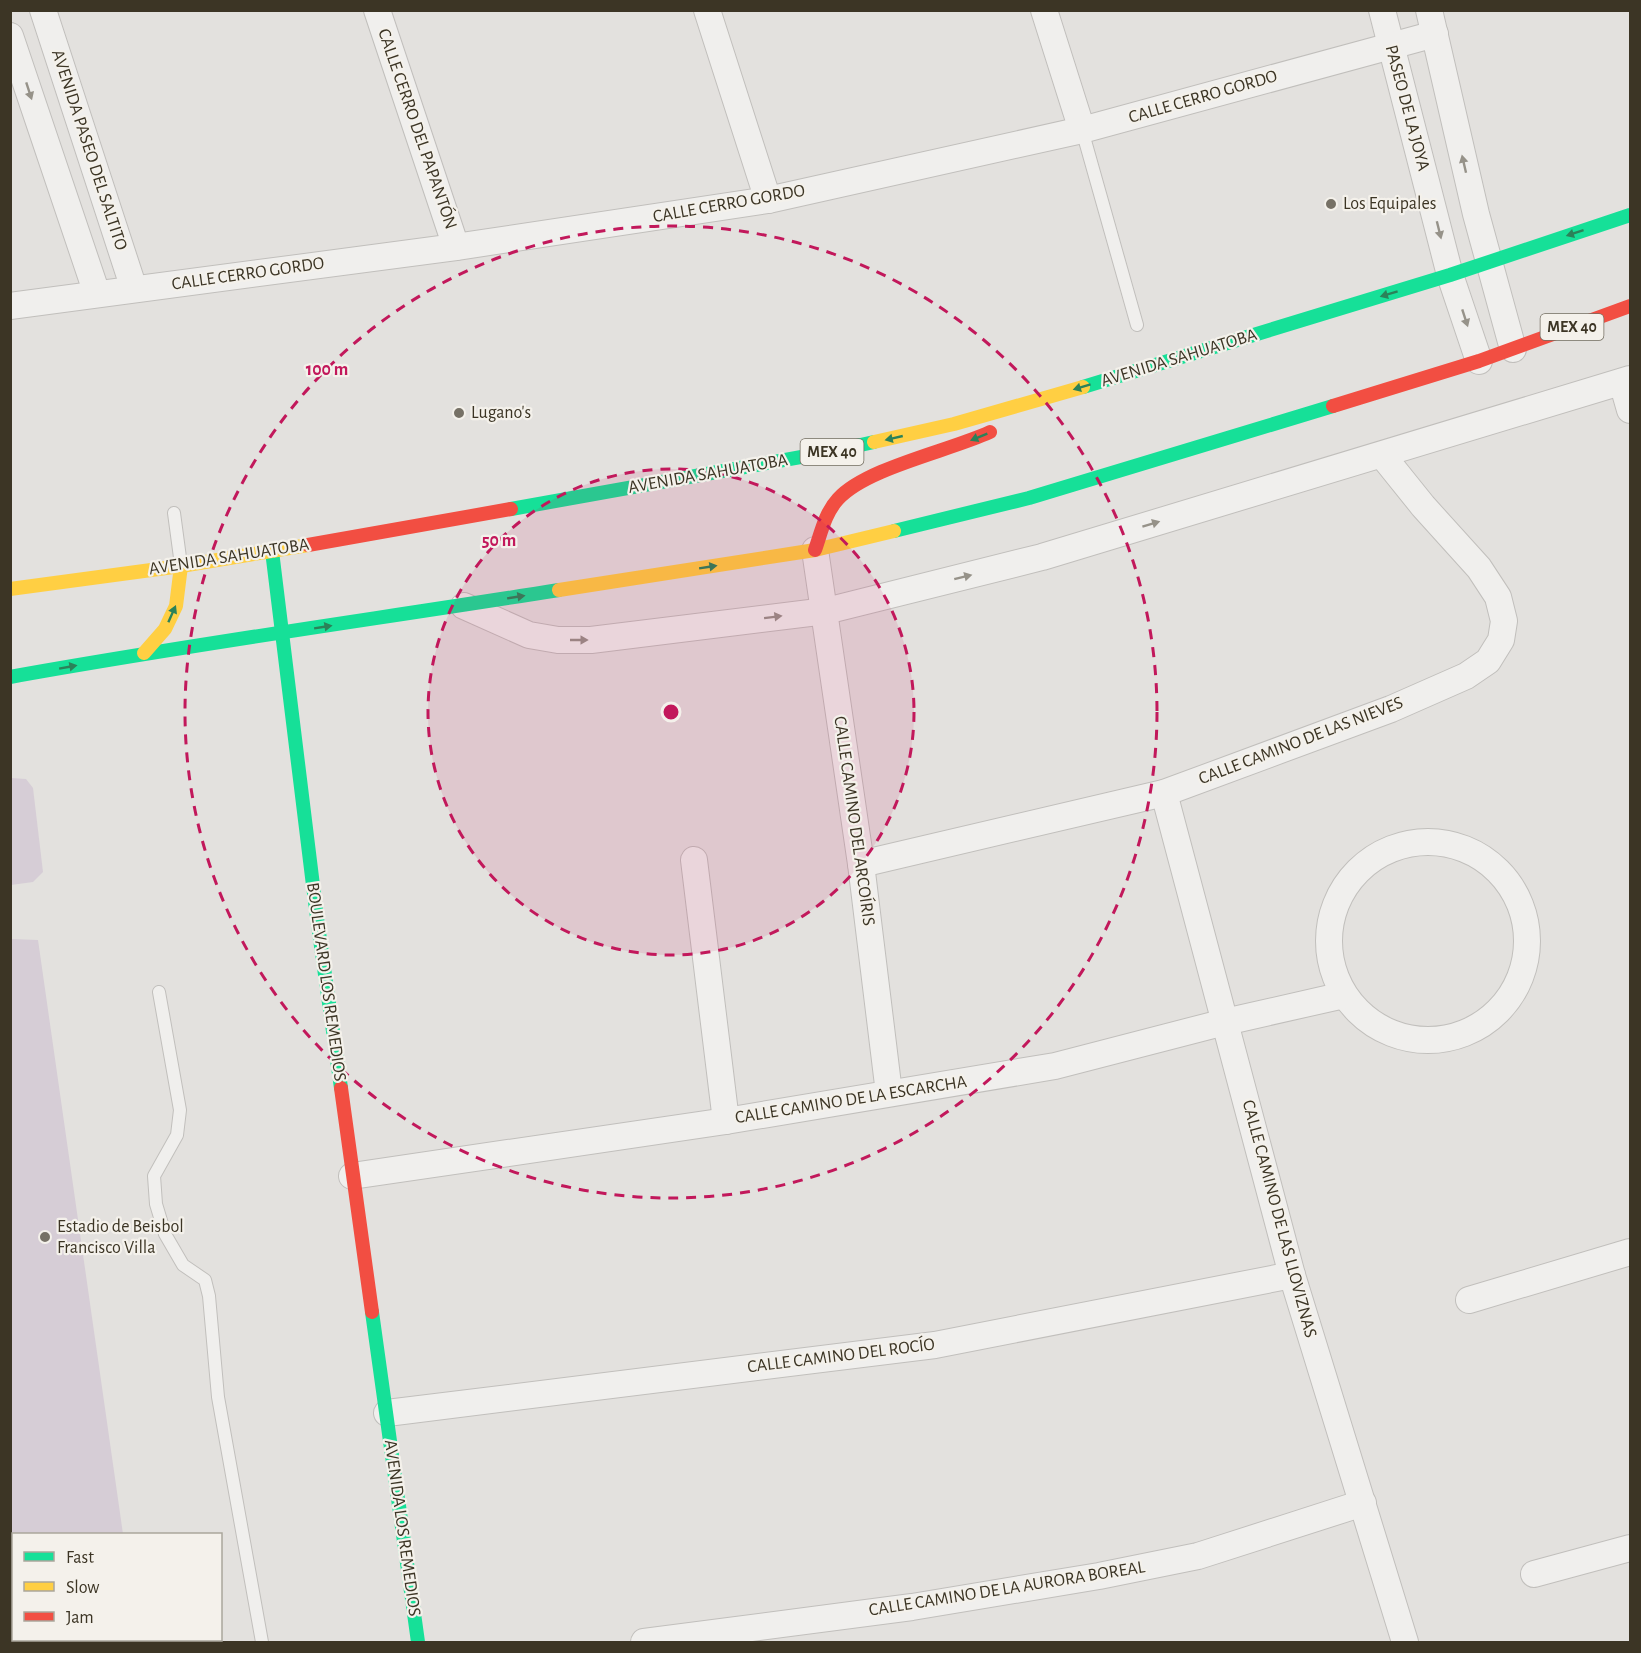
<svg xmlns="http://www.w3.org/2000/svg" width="1641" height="1653" viewBox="0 0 1641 1653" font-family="'Alegreya Sans',sans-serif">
<rect width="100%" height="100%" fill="#e3e1de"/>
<g fill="#d6cdd6">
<path d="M11 778 26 779 33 788 43 872 33 882 11 885Z"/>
<path d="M11 939 38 940 123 1534H14V1640H137L138 1642H11Z"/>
</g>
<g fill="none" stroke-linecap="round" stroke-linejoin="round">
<g stroke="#c1bfbc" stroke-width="14">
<g id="lane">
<path d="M1082 130 1137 325"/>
<path d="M174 513 181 565"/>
<path d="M159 992 180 1110 177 1135 154 1176 156 1204 165 1234 183 1265 205 1280 209 1296 218 1397 262 1642"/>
</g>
</g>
<g stroke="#c1bfbc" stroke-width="28">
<g id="street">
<path d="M43 10 134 289"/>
<path d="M377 10 456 247"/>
<path d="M707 10 768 200"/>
<path d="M1044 10 1082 130"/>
<path d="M1382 10 1450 275 1479 361"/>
<path d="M1429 10 1476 214 1513 349"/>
<path d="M10 36 97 294"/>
<path d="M10 306 456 247 768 200 1082 130 1435 34"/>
<path d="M1622 382 1630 410"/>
<path d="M815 550 861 864 889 1093"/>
<path d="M464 606 529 635 558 640H591L826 611 1042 557 1630 379"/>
<path d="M1164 793 1292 1275 1405 1642"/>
<circle cx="1428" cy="941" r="99"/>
<path d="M694 860 726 1121"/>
<path d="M861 864 1164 793 1391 709 1466 676 1488 661 1501 640 1504 621 1498 597 1479 568 1423 506 1382 455"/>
<path d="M352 1176 726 1121 1055 1066 1225 1022 1344 995"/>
<path d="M1469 1300 1630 1252"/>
<path d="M387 1413 935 1345 1292 1275"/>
<path d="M1534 1574 1630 1548"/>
<path d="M644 1642 912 1607 1099 1576 1198 1556 1363 1503"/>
</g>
</g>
<use href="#lane" stroke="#f0efed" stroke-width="12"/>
<use href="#street" stroke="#f0efed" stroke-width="26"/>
<g stroke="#16e098" stroke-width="14">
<path d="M1083 387 1450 275 1630 215"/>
<path d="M511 509 829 452 874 442"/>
<path d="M894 531 1029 498 1333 406"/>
<path d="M272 551 317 918 341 1088"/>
<path d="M10 677C192 644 376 619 559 590"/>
<path d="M372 1312 418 1642"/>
</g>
<g stroke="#ffcf43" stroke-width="14">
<path d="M874 442 954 424 1083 387"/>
<path d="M10 589 181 566 308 545"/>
<path d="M559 590 815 550 894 531"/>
<path d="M144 653 165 629 176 606 181 566"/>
</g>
<g stroke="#f24e42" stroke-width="14">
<path d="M1333 406 1479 361 1630 306"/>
<path d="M308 545 511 509"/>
<path d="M815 550C821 533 825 513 838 499 866 468 949 451 990 432"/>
<path d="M341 1088 372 1312"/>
</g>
</g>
<defs><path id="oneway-solid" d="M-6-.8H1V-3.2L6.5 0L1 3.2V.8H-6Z" transform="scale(1.5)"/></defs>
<g fill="#969289">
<use href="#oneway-solid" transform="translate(29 91) rotate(72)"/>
<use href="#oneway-solid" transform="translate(1464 164) rotate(-103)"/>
<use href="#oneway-solid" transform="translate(1439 230) rotate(76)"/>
<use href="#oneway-solid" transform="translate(1465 318) rotate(72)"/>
<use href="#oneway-solid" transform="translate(1151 524) rotate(-17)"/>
<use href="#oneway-solid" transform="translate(963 577) rotate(-14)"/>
<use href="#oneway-solid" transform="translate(773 617) rotate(-7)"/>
<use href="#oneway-solid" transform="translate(579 640)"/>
</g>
<g fill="#2b8259">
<use href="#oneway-solid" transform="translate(1575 233) rotate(162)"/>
<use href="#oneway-solid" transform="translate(1389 294) rotate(163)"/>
<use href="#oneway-solid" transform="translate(1082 387) rotate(163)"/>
<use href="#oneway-solid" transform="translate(979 437) rotate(158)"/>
<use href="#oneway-solid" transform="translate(894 438) rotate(167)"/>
<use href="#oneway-solid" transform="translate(708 567) rotate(-9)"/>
<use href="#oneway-solid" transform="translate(516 597) rotate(-9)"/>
<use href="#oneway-solid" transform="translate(172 614) rotate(-66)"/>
<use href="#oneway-solid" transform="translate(323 627) rotate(-9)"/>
<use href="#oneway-solid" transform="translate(68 667) rotate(-10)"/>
</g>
<circle cx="671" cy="712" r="243" fill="#c2185b" fill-opacity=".12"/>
<g fill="none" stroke="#c2185b" stroke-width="3" stroke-dasharray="10 8">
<circle cx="671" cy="712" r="243"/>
<circle cx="671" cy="712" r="486"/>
</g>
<g fill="#767166" stroke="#f4f1eb" stroke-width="2">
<circle cx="1331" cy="204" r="6"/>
<circle cx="459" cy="413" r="6"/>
<circle cx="45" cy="1237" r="6"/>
</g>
<g text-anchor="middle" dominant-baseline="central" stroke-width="4.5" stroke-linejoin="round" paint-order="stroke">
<g fill="#f4f1eb" stroke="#736d60" stroke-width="1.5">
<rect x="1540.5" y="314" width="63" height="26" rx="4.5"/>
<rect x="800.5" y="439" width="63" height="26" rx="4.5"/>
</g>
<g font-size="16" font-weight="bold" fill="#3c3525">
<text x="1572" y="327">MEX 40</text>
<text x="832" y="452">MEX 40</text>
</g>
<g font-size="18" fill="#3c3525" stroke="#f4f1eb">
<text transform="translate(1203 97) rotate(-16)">CALLE CERRO GORDO</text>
<text transform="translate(1407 108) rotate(75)">PASEO DE LA JOYA</text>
<text transform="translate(417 129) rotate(71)">CALLE CERRO DEL PAPANTÓN</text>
<text transform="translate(89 150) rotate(72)">AVENIDA PASEO DEL SALTITO</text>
<text transform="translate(729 204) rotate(-10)">CALLE CERRO GORDO</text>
<text transform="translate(248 274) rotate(-8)">CALLE CERRO GORDO</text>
<text transform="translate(1179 358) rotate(-17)">AVENIDA SAHUATOBA</text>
<text transform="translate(708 474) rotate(-10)">AVENIDA SAHUATOBA</text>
<text transform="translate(229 557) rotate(-9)">AVENIDA SAHUATOBA</text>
<text transform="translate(1301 741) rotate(-21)">CALLE CAMINO DE LAS NIEVES</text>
<text transform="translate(854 821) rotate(82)">CALLE CAMINO DEL ARCOÍRIS</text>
<text transform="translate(326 982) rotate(82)">BOULEVARD LOS REMEDIOS</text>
<text transform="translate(851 1100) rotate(-9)">CALLE CAMINO DE LA ESCARCHA</text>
<text transform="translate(1279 1219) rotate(75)">CALLE CAMINO DE LAS LLOVIZNAS</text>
<text transform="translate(841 1356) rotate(-7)">CALLE CAMINO DEL ROCÍO</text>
<text transform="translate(402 1528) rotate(82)">AVENIDA LOS REMEDIOS</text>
<text transform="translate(1007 1589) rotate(-9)">CALLE CAMINO DE LA AURORA BOREAL</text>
</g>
<g font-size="18" fill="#3c3525" stroke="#f4f1eb" text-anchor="start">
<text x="1343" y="204">Los Equipales</text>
<text x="471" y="413">Lugano's</text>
<text x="57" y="1227">Estadio de Beisbol<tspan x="57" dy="21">Francisco Villa</tspan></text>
</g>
</g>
<circle cx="671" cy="712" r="9" fill="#c2185b" stroke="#f4f1eb" stroke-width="3"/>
<g font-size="18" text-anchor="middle" font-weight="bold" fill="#c2185b" stroke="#f4f1eb" stroke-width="4.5" stroke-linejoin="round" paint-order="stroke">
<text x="327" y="375">100 m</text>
<text x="499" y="546">50 m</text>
</g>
<rect width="1641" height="1653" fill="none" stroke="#3c3525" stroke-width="24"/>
<rect x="12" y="1533" width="210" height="108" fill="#f4f1eb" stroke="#aaa69c" stroke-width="1.5"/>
<rect x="24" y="1552" width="30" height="9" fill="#16e098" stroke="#aaa69c" stroke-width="1.5"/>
<text x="66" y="1563" font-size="18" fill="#3c3525">Fast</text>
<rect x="24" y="1582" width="30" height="9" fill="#ffcf43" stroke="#aaa69c" stroke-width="1.5"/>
<text x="66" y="1593" font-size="18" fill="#3c3525">Slow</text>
<rect x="24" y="1612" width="30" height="9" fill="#f24e42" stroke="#aaa69c" stroke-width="1.5"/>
<text x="66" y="1623" font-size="18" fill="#3c3525">Jam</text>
</svg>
